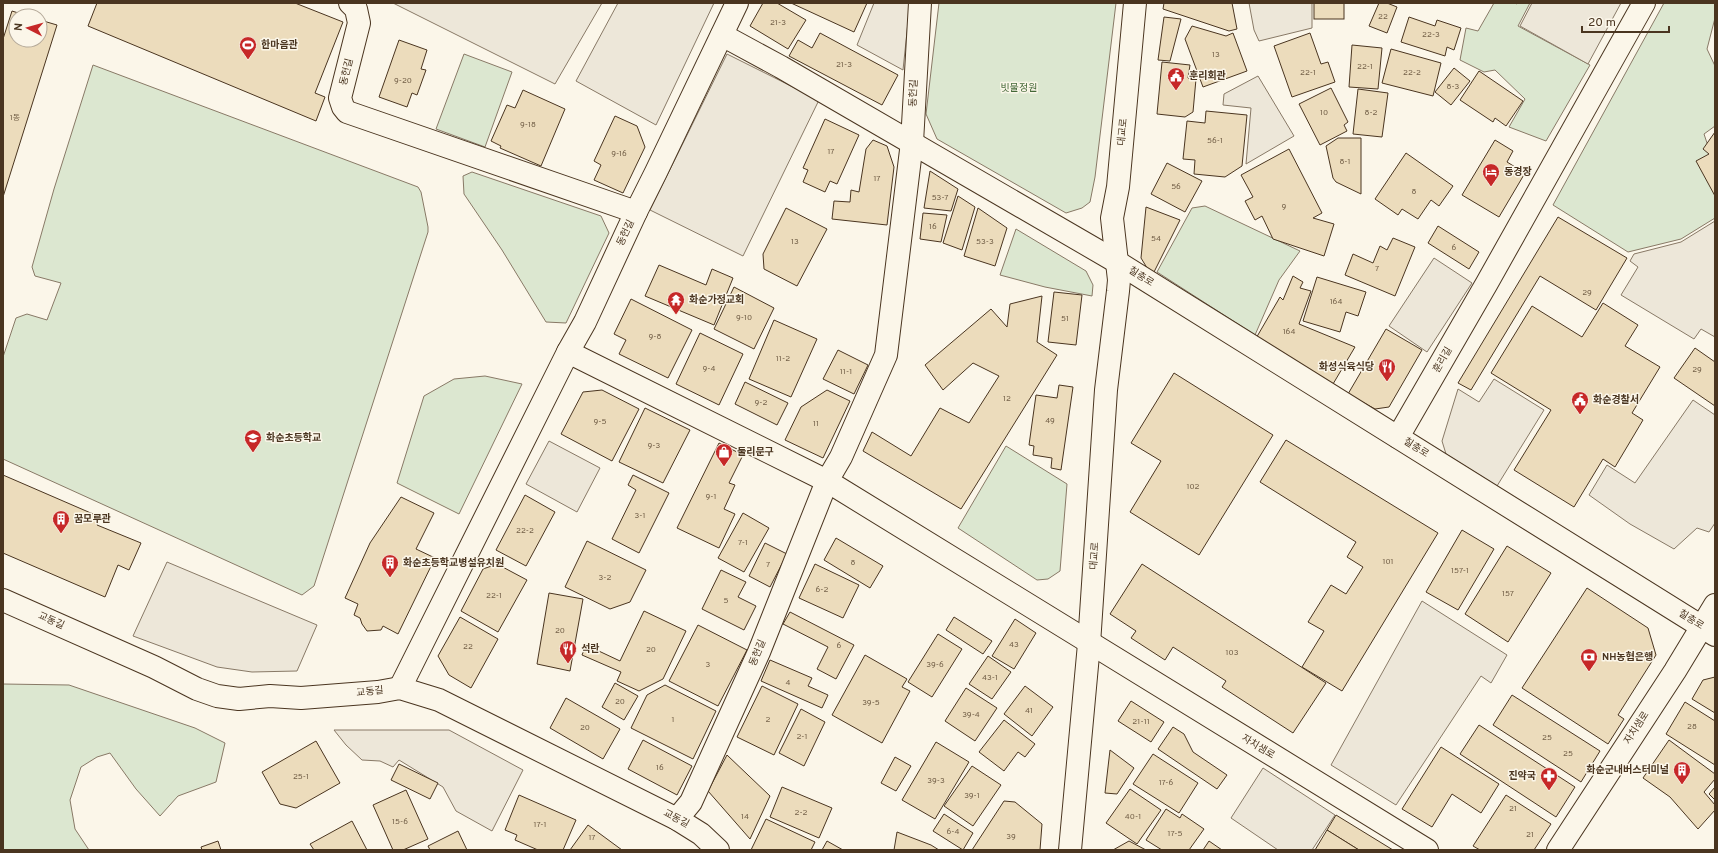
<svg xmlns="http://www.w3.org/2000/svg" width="1718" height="853" viewBox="0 0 1718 853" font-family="Overpass,'Noto Sans KR',sans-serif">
<rect width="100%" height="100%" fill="#fbf6e9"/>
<g fill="#dce7d0" stroke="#887966">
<path d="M939 3H1116L1095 177 1090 202 1082 208 1066 213 937 139 926 114Z"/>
<path d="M1494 3H1515L1517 4 1518 3H1530L1518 26 1590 65 1546 141 1509 127 1525 99 1495 70 1484 72 1460 60 1466 28 1478 31Z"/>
<path d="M1664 3H1715V18L1707 49 1715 66V126L1704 134 1715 167V218L1681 239 1628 252 1553 205Z"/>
<path d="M464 54 512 72 485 147 436 129Z"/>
<path d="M93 65 418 187 421 192 428 227V232L314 586 302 595 3 459V357L16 318 27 314 47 320 61 283 35 276 32 267 54 189Z"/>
<path d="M472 172 601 216 609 233 566 323 546 322 502 250 464 194 463 176Z"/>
<path d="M1205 206 1300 251 1279 280 1255 335 1157 272 1192 208Z"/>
<path d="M1016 229 1086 271 1093 285 1092 296 1045 287 1000 275Z"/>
<path d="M485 376 522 384 459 514 397 483 424 396 454 379Z"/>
<path d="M1006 446 1067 484 1060 571 1048 579 1037 580 958 528Z"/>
<path d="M3 684 69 685 195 728 225 743 216 782 178 796 160 816 136 789 110 753 97 757 81 767 70 800 75 829 89 850H3Z"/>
</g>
<g fill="#ede7d9" stroke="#887966">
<path d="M393 3H602L555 84Z"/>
<path d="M618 3H714L656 125 576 81Z"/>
<path d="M874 3H910L903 70 857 45Z"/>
<path d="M1249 3H1312V28L1259 41 1254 30Z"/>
<path d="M1532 3H1621L1588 64 1520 26Z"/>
<path d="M727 54 819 100 743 256 650 210Z"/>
<path d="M1258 76 1294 136 1246 164 1251 108 1223 105 1224 94Z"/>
<path d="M1715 221V337L1701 329 1694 339 1621 295 1638 267 1630 261 1634 254 1681 242Z"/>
<path d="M1434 258 1472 283 1427 352 1389 326Z"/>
<path d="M1494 379 1544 410 1497 486 1446 454 1442 441 1458 389 1479 402Z"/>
<path d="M1693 400 1715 415V523L1709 532 1697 528 1674 549 1630 524 1589 495 1607 465 1635 483Z"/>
<path d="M549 441 600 468 577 512 526 484Z"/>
<path d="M167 562 317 625 297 671 252 672 217 667 133 636Z"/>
<path d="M1422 601 1507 655 1491 683 1481 676 1396 805 1331 765Z"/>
<path d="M334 730H449L523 770 492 831 456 811 443 787 399 760 393 767 380 761 362 760 346 745Z"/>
<path d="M1263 768 1335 815 1312 850H1278L1231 818Z"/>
</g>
<g fill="#ecdcbc" stroke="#4a3520">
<path d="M97 3H295L343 22 315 93 325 97 316 121 88 26Z"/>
<path d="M763 3H777L806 20 788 49 750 26Z"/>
<path d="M791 3H867L854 32Z"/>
<path d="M1164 3H1232L1237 29 1229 31 1163 9Z"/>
<rect x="1314" y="3" width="30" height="16"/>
<path d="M1379 3H1387L1397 7 1387 33 1369 26Z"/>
<path d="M12 11 28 16H16V40H40V20L57 25 3 197V39Z"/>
<path d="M1164 17 1181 19 1170 61 1158 60Z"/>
<path d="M1409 17 1435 26 1437 20 1461 28 1454 50 1447 47 1445 56 1401 42Z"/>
<path d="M1192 26 1226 36 1233 33 1247 71 1203 87 1185 39Z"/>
<path d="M820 33 898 75 882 105 789 56 798 40 812 48Z"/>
<path d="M1310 33 1321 64 1328 62 1335 82 1292 97 1274 46Z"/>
<path d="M399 40 427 50 421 69 426 70 417 95 412 93 407 107 379 97Z"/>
<path d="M1352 45 1382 48 1378 89 1349 87Z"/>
<path d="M1391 49 1441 63 1433 96 1382 83Z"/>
<path d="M1162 62 1190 65 1188 78 1196 79 1193 112 1185 117 1157 114Z"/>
<path d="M1454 68 1470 81 1451 105 1435 92Z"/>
<path d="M1479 71 1523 101 1506 126 1495 118 1493 122 1460 100Z"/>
<path d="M1331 88 1348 122 1344 125 1347 131 1320 145 1299 104Z"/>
<path d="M1358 89 1388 93 1382 137 1353 134Z"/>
<path d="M523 90 565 109 541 166 500 148 501 146 491 141 507 105 515 108Z"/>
<path d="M1206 111 1247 115 1242 166 1225 177 1194 174 1195 160 1183 159 1187 121 1205 123Z"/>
<path d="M615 116 637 126 645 147 623 193 594 180 601 165 594 161Z"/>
<path d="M825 119 859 135 837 184 830 181 825 192 803 182 808 170 803 168Z"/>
<path d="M1715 132V196L1696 161 1709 154 1703 149Z"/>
<path d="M1338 138H1361V194L1336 182 1333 178 1326 146Z"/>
<path d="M873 140 887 146 894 167 887 225 832 219 834 201 850 202 851 190 859 192 866 149Z"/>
<path d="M1495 140 1513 151 1507 162 1525 173 1499 217 1462 195Z"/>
<path d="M1289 149 1322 213 1313 218 1334 224 1324 256 1273 239 1262 216 1255 220 1245 201 1253 197 1241 175Z"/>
<path d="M1406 153 1453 186 1439 206 1431 200 1418 219 1402 209 1398 215 1375 199Z"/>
<path d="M1167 163 1202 181 1185 212 1151 194Z"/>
<path d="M930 171 958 189 951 211 924 208Z"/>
<path d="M958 196 975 207 962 250 943 243Z"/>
<path d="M1146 207 1180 220 1152 276 1141 258Z"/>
<path d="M786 208 827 229 797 286 764 269 763 254Z"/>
<path d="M978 208 1007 228 995 266 964 256Z"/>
<path d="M923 213 947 215 941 242 920 239Z"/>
<path d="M1558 217 1627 258 1596 310 1540 276 1471 390 1458 383Z"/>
<path d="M1438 226 1479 252 1469 269 1428 243Z"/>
<path d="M1393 238 1415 247 1395 296 1345 275 1353 254 1373 263 1380 246 1387 250Z"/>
<path d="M659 265 706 285 712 269 733 278 714 325 645 296Z"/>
<path d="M1293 276 1303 282 1300 288 1311 291 1299 324 1355 347 1333 384 1255 340 1280 297 1283 300Z"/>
<path d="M1317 277 1366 292 1358 316 1346 312 1340 332 1303 321Z"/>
<path d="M734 287 774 308 754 349 714 329Z"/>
<path d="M1054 292 1082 295 1076 345 1048 342Z"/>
<path d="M1042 296 1037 342 1057 355 961 509 863 451 872 432 911 456 940 408 969 423 999 376 973 363 943 390 925 365 991 309 1007 327 1010 304Z"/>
<path d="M631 299 692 330 668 378 619 354 626 340 614 334Z"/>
<path d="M1603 303 1638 325 1625 346 1660 367 1632 413 1643 420 1615 467 1603 459 1574 507 1514 470 1551 410 1491 373 1532 306 1582 337Z"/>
<path d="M774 320 817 339 791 397 749 379Z"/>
<path d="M1386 329 1422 350 1389 407 1375 409 1348 394Z"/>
<path d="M700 333 743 354 719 405 676 384Z"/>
<path d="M1695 348 1715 362V406L1674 378Z"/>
<path d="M838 350 868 365 854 394 823 379Z"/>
<path d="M1174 373 1273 435 1199 555 1130 512 1161 461 1131 443Z"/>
<path d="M745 382 788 403 777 425 735 404Z"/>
<path d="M1059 385 1073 387 1061 470 1051 468 1052 458 1033 455 1034 446 1029 445 1036 395 1057 398Z"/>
<path d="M602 390 639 409 612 461 561 434 583 392Z"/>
<path d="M827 390 850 401 823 458 785 440 801 407Z"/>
<path d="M645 408 690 430 663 483 619 462Z"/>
<path d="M1286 440 1438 533 1342 691 1302 667 1324 631 1308 622 1331 585 1346 594 1363 567 1347 557 1356 542 1260 482Z"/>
<path d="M719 443 743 455 729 483 735 485 724 509 735 514 719 548 677 528Z"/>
<path d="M3 475 100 517 97 525 141 543 129 570 118 565 105 597 3 553Z"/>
<path d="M633 475 669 493 639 553 612 539 636 490 628 485Z"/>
<path d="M525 495 555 512 526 566 496 550Z"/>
<path d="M401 497 434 513 416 549 435 558 398 634 383 626 381 630 367 631 362 624 360 618 354 615 358 604 345 598 370 543Z"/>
<path d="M743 513 769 528 744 572 718 558Z"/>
<path d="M1462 530 1494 549 1458 610 1426 592Z"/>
<path d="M836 538 883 566 870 588 824 560Z"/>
<path d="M587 541 646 570 630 602 610 609 565 587Z"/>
<path d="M765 543 787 554 770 587 749 576Z"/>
<path d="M1507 546 1551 573 1508 642 1465 614Z"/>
<path d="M497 564 527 580 498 632 461 611 483 569Z"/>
<path d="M815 564 859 585 843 618 799 598Z"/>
<path d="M1142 564 1326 683 1293 733 1222 687 1226 681 1173 647 1165 660 1131 638 1136 631 1110 614Z"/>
<path d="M721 570 746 582 738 597 756 606 744 630 702 609Z"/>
<path d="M1587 588 1648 628 1656 655 1618 715 1624 719 1608 744 1522 688Z"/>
<path d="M549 593 583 599 570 671 537 664Z"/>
<path d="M644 611 686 631 663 679 639 691 617 681 621 672 582 655 586 645 620 661Z"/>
<path d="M790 612 854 645 836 679 817 669 828 647 783 624Z"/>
<path d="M460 617 498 639 471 688 449 675 438 656Z"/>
<path d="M954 617 992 641 983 654 946 630Z"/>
<path d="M1015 619 1036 633 1014 669 992 656Z"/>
<path d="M698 625 747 650 718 706 669 681Z"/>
<path d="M938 634 962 649 932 697 908 682Z"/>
<path d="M865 655 907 679 902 687 910 691 882 743 832 715Z"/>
<path d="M988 656 1011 672 992 699 969 684Z"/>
<path d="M770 660 812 678 808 686 828 695 822 708 761 681Z"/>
<path d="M1715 677V713L1692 699 1703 680Z"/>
<path d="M615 683 638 696 624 720 602 707Z"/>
<path d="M665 685 716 711 693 759 631 728 647 695Z"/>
<path d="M762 686 798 704 774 755 737 737Z"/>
<path d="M1025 686 1053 707 1032 736 1004 714Z"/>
<path d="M966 688 997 708 975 741 945 721Z"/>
<path d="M1512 695 1600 751 1581 782 1493 725Z"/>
<path d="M566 698 620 729 603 759 550 728Z"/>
<path d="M1131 701 1164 722 1151 742 1118 721Z"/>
<path d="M1685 702 1715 721V765L1666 734Z"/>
<path d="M801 709 825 722 804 766 779 753Z"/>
<path d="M1004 720 1035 744 1025 757 1018 752 1004 771 979 752Z"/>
<path d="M1479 725 1575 787 1556 817 1460 754Z"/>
<path d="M1173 727 1184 734 1193 752 1227 775 1217 789 1158 749Z"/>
<path d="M643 740 692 766 677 795 628 769Z"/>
<path d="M1669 740 1715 774V779L1704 792 1715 805V810L1698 829 1670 797 1643 778Z"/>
<path d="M316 741 340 783 296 808 280 804 262 772Z"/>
<path d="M936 742 969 762 935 819 902 800Z"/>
<path d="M1441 747 1499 784 1481 813 1452 794 1432 827 1402 809Z"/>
<path d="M1110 750 1134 768 1117 794 1105 793Z"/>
<path d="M1153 754 1198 783 1179 813 1133 784Z"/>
<path d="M727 755 770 796 750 839 708 791Z"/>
<path d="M895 757 911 766 896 791 881 783Z"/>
<path d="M399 764 438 783 430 799 391 780Z"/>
<path d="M972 766 1001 785 973 826 944 806Z"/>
<path d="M782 787 832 808 819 838 770 817Z"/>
<path d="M1715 787V800L1709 794Z"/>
<path d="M1130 789 1161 810 1137 844 1106 823Z"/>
<path d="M406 790 428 839 403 850H393L373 805Z"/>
<path d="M519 795 576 820 563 850H538L515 840 517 835 505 830Z"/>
<path d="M1506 795 1551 824 1534 850H1480L1473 846Z"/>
<path d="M1004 801 1015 802 1042 824 1040 850H972Z"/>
<path d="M1166 809 1180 818 1182 814 1204 829 1189 850H1162L1146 840Z"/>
<path d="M944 814 973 833 963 850 933 831Z"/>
<path d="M1336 815 1393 850H1359L1327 830Z"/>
<path d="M766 819 815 842 811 850H751Z"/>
<path d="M352 821 367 850H314L310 844Z"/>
<path d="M588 825 622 850H570Z"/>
<path d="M1327 830 1359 850H1315Z"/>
<path d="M458 831 467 850H430L428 846Z"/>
<path d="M897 832 931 845 939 850H894Z"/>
<path d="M218 841 221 850H202L201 847Z"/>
<path d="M827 841 843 850H822Z"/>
<path d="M1129 841 1146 850H1113Z"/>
<path d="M1209 841 1222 850H1203Z"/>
</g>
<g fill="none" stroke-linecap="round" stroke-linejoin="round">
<g stroke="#4a3520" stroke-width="24">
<g id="minor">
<path d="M350 3 356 9 359 23 340 98 343 107 347 112 636 212 585 322 568 352 827 481 1427 850"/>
<path d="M722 35 781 67 1117 262 1715 635"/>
<path d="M636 212 656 172 737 3"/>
<path d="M1398 437 1487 283 1644 3"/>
<path d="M3 600 154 667 197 689 217 696 239 699 270 696 301 698 378 692 400 688 439 700 677 819 701 834 718 850"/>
<path d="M400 688 568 352"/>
<path d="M677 819 691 802 759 652 827 481 841 457 886 355 912 142 920 3"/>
</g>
</g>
<g stroke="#4a3520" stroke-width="24">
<g id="tertiary">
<path d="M1070 850 1089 644 1106 390 1118 291 1119 280 1112 218 1118 187 1135 3"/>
<path d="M1558 850 1675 671 1715 605"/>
</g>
</g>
<use href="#minor" stroke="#fbf6e9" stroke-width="22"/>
<use href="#tertiary" stroke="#fbf6e9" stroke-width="22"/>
</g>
<defs>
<g id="stadium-pin" transform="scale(0.9)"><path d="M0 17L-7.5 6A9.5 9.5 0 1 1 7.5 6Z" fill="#c62828" stroke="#fbf6e9"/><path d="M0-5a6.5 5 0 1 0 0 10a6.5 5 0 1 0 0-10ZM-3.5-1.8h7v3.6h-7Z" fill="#fff"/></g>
<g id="civic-pin" transform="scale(0.9)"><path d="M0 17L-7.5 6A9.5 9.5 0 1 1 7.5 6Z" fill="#c62828" stroke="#fbf6e9"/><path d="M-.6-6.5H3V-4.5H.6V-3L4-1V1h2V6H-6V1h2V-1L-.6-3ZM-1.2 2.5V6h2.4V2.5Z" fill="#fff"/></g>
<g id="hotel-pin" transform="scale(0.9)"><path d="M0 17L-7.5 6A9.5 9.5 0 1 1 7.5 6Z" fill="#c62828" stroke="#fbf6e9"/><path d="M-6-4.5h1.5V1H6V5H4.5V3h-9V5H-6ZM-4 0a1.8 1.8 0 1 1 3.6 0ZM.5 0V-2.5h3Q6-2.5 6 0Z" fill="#fff"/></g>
<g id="temple-pin" transform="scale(0.9)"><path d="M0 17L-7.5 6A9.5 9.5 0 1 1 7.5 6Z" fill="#c62828" stroke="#fbf6e9"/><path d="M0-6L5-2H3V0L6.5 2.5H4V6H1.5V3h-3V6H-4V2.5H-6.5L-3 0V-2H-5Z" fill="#fff"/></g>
<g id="restaurant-pin" transform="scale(0.9)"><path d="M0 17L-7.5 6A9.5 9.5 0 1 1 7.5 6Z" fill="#c62828" stroke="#fbf6e9"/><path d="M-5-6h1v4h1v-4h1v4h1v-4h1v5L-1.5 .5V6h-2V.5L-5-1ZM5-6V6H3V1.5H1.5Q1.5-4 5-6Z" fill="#fff"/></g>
<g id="school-pin" transform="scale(0.9)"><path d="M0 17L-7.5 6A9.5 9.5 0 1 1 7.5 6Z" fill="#c62828" stroke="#fbf6e9"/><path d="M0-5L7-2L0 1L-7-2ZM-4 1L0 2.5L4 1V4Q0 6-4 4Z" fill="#fff"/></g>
<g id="shop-pin" transform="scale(0.9)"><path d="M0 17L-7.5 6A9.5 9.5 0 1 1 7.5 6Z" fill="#c62828" stroke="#fbf6e9"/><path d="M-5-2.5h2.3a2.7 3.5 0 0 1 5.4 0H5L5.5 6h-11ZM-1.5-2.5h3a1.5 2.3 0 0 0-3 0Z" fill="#fff"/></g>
<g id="building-pin" transform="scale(0.9)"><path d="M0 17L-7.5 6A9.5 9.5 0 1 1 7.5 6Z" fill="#c62828" stroke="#fbf6e9"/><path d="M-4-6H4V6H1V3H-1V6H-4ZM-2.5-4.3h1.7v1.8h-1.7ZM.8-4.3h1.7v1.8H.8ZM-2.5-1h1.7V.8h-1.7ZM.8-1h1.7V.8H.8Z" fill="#fff"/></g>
<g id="bank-pin" transform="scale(0.9)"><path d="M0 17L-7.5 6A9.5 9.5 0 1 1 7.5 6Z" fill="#c62828" stroke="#fbf6e9"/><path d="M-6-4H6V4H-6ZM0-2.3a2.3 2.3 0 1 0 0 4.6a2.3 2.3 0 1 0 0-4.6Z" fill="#fff"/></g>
<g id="pharmacy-pin" transform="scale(0.9)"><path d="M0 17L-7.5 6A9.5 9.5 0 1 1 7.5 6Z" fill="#c62828" stroke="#fbf6e9"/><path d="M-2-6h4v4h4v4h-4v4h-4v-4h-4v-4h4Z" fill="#fff"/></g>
</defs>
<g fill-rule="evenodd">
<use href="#stadium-pin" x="248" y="45"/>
<use href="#civic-pin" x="1176" y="76"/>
<use href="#hotel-pin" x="1491" y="172"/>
<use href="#temple-pin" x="676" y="300"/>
<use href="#restaurant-pin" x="1387" y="367"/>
<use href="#civic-pin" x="1580" y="400"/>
<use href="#school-pin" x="253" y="438"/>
<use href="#shop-pin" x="724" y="452"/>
<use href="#building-pin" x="61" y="519"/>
<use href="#building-pin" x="390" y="563"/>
<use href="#restaurant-pin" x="568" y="649"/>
<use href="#bank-pin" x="1589" y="657"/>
<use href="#building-pin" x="1682" y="770"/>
<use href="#pharmacy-pin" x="1549" y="776"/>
</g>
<g text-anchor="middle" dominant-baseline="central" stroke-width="3" stroke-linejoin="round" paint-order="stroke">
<g font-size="8" fill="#725f47">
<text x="1383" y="17">22</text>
<text x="778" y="23">21-3</text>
<text x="1431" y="35">22-3</text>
<text x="1216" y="55">13</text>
<text x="844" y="65">21-3</text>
<text x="1365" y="67">22-1</text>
<text x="1308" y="73">22-1</text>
<text x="1412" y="73">22-2</text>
<text x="403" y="81">9-20</text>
<text x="1453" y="87">8-3</text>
<text x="1324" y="113">10</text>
<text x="1371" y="113">8-2</text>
<text x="15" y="118">1동</text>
<text x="528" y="125">9-18</text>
<text x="1215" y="141">56-1</text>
<text x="831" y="152">17</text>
<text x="619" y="154">9-16</text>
<text x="1345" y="162">8-1</text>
<text x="877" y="179">17</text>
<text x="1176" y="187">56</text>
<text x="1414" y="192">8</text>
<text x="940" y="198">53-7</text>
<text x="1284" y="207">9</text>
<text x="933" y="227">16</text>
<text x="1156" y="239">54</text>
<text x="795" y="242">13</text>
<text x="985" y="242">53-3</text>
<text x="1454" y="248">6</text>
<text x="1377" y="269">7</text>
<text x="1587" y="293">29</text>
<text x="1336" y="302">164</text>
<text x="744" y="318">9-10</text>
<text x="1065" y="319">51</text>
<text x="1289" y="332">164</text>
<text x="655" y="337">9-8</text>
<text x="783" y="359">11-2</text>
<text x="709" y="369">9-4</text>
<text x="1697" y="370">29</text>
<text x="846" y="372">11-1</text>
<text x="1007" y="399">12</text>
<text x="761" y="403">9-2</text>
<text x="1050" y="421">49</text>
<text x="600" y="422">9-5</text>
<text x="816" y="424">11</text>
<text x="654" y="446">9-3</text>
<text x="1193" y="487">102</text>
<text x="711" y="497">9-1</text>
<text x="640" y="516">3-1</text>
<text x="525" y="531">22-2</text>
<text x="743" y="543">7-1</text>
<text x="1388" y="562">101</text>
<text x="853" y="563">8</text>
<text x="768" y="565">7</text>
<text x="1460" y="571">157-1</text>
<text x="605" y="578">3-2</text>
<text x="822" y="590">6-2</text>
<text x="1508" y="594">157</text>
<text x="494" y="596">22-1</text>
<text x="726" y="601">5</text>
<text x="560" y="631">20</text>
<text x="1014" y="645">43</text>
<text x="839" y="646">6</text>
<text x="468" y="647">22</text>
<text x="651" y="650">20</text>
<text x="1232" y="653">103</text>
<text x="708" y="665">3</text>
<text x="935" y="665">39-6</text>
<text x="990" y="678">43-1</text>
<text x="788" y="683">4</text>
<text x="620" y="702">20</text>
<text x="871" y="703">39-5</text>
<text x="1029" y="711">41</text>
<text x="971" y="715">39-4</text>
<text x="673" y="720">1</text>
<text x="768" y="720">2</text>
<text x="1141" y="722">21-11</text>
<text x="1692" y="727">28</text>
<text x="585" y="728">20</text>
<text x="802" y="737">2-1</text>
<text x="1547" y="738">25</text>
<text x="1568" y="754">25</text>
<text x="660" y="768">16</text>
<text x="301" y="777">25-1</text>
<text x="936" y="781">39-3</text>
<text x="1166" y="783">17-6</text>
<text x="972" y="796">39-1</text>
<text x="1513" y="809">21</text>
<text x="801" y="813">2-2</text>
<text x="745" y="817">14</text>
<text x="1133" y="817">40-1</text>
<text x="400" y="822">15-6</text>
<text x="540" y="825">17-1</text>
<text x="953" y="832">6-4</text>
<text x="1175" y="834">17-5</text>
<text x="1530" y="835">21</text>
<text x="1011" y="837">39</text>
<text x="592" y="838">17</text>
</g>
<g font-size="10" font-weight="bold" fill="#4a3520" stroke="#fbf6e9" text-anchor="start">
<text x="261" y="45">한마음관</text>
<text x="1189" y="76">훈리회관</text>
<text x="1504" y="172">동경장</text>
<text x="689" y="300">화순가정교회</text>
<text x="1374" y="367" text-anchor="end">화성식육식당</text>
<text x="1593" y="400">화순경찰서</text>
<text x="266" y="438">화순초등학교</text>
<text x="737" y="452">둘리문구</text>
<text x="74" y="519">꿈모루관</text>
<text x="403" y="563">화순초등학교병설유치원</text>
<text x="581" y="649">석란</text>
<text x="1602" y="657">NH농협은행</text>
<text x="1669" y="770" text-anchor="end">화순군내버스터미널</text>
<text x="1536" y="776" text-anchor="end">진약국</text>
</g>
<g font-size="10" fill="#4a3520" stroke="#fbf6e9">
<text transform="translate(347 72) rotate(-76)">동헌길</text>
<text transform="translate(914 93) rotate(-88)">동헌길</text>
<text transform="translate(1123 132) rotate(-85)">대교로</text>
<text transform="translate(626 233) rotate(-65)">동헌길</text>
<text transform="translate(1141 277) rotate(32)">칠충로</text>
<text transform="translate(1443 360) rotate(-60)">훈리길</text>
<text transform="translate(1416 448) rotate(32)">칠충로</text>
<text transform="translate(1095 556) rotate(-86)">대교로</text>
<text transform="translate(1691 620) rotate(32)">칠충로</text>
<text transform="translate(51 621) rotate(24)">교동길</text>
<text transform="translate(758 653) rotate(-67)">동헌길</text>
<text transform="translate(370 692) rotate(-6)">교동길</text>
<text transform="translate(1637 728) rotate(-57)">자치샘로</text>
<text transform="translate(1258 747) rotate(31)">자치샘로</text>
<text transform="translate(676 819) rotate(28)">교동길</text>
</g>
<g font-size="10" fill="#436837" stroke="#fbf6e9">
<text x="1019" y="88">빗물정원</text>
</g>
</g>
<rect width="1718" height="853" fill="none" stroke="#4a3520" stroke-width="8"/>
<g transform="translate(28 28) rotate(276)"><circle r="19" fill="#fbf6e9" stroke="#b4a999"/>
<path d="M0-3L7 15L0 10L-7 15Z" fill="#c62828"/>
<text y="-6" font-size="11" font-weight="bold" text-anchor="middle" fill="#4a3520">N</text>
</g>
<path d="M1582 26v6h87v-6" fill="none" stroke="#4a3520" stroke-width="2"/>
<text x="1588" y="26" font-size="12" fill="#4a3520" stroke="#fbf6e9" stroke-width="3" paint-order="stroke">20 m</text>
</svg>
